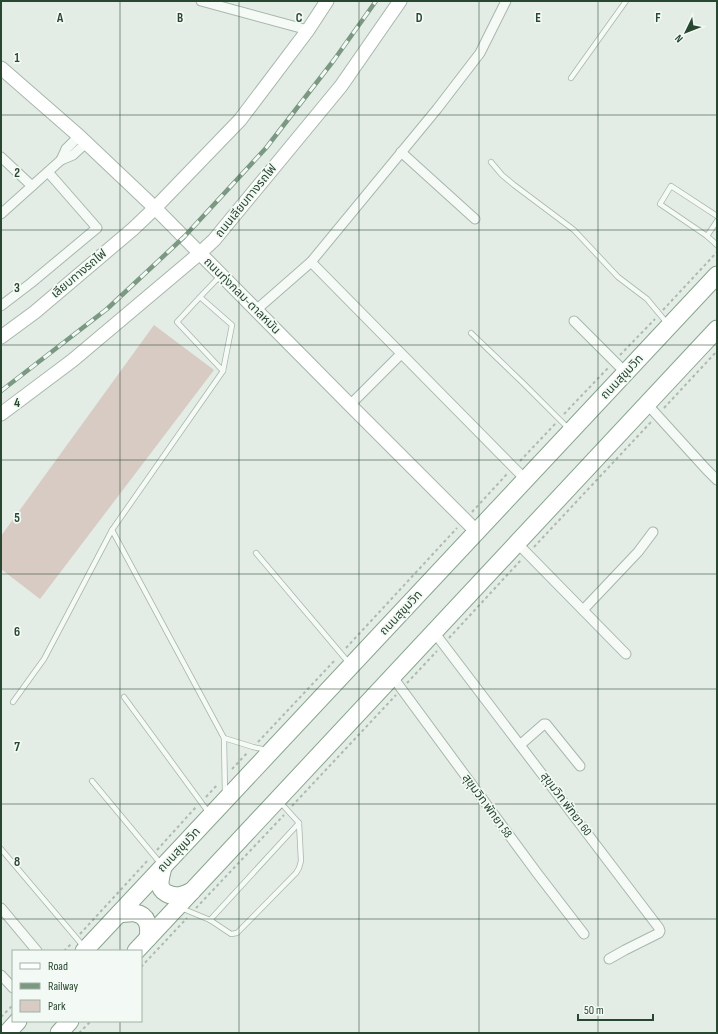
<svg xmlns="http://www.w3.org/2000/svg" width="718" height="1034" viewBox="0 0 718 1034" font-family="'Sofia Sans Condensed','Noto Sans Thai',sans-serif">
<rect width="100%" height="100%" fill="#e3ece5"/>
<path fill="#d7cbc3" d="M154 325 214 370 40 599 1 569V536Z"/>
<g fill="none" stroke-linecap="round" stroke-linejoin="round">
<g stroke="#a7b7ab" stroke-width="6">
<g id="lane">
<path d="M571 78 626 1"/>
<path d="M491 162 502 175 514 185 574 230 618 277 647 299 667 323"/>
<path d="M717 216 671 186 660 204 707 236 717 245"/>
<path d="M707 236 717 221"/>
<path d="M200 297 177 322 223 371 232 325 200 297 220 276"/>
<path d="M471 333 522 382 569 429"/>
<path d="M112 530 224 738 225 794"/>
<path d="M256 553 349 663"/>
<path d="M124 697 209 813"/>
<path d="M13 702 44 659 112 530 223 371"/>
<path d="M224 738 253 747 267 750"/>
<path d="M92 781 161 864"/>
<path d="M1 849 84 947"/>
<path d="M181 908 210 920 231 934 237 933 296 873 299 868 301 861 299 823 280 802"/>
<path d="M210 920 299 823"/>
</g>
</g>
<g stroke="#a7b7ab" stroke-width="11">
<g id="street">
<path d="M201 1 308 30"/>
<path d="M401 152 475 219"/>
<path d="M1 157 32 186"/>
<path d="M61 160 66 149 79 136"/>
<path d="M1 214 61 160 73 155 86 143"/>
<path d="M311 262 526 480"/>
<path d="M1 306 31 283 97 228 48 172"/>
<path d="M256 310 311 262 437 109 480 53 506 1"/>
<path d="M574 321 626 373"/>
<path d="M647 404 706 469 717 480"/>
<path d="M350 405 401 354"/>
<path d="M517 543 626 654"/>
<path d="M583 610 638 552 653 532"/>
<path d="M434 632 659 928 660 931 659 933 625 950 609 959"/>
<path d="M392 676 537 873 584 934"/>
<path d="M520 745 544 724H546L580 766"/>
<path d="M1 908 37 951"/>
<path d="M1 975 13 988"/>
</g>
</g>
<g stroke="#a7b7ab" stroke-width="15">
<g id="secondary">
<path d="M1 68 79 136 155 208 355 410 477 532"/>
<path d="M1 337 35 312 133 229 155 208 240 120 308 30 327 1"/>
<path d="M1 414 73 360 200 253 214 240 341 86 400 1"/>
</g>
</g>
<g stroke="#88a58f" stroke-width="19">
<g id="highway">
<path d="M163 867C162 872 160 878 160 883 160 893 171 896 179 896 183 895 188 893 192 891"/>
<path d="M119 914C123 914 130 912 135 913 148 915 150 927 148 938"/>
<path d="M84 951 717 275"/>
<path d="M136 951 717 329"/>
<path d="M7 1033 18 1021"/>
<path d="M59 1033 70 1021"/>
</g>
</g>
<g stroke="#acbaaf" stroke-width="2" stroke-dasharray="3 3" stroke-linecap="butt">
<path d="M663 310 717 252"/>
<path d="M620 355 655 319"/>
<path d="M664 408 717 351"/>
<path d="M564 414 608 368"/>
<path d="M520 461 556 423"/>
<path d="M472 512 507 474"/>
<path d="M534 547 651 422"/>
<path d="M449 638 521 560"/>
<path d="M346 648 457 528"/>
<path d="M407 683 437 651"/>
<path d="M258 742 336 659"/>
<path d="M232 769 248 752"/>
<path d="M206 797 218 784"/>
<path d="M292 806 396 695"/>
<path d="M157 850 196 807"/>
<path d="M196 908 284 815"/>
<path d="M80 934 149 859"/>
<path d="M64 951 72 943"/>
<path d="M141 967 187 918"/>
<path d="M1 1017 13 1005"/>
<path d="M79 1033 91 1021"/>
</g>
<use href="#lane" stroke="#f6faf7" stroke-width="4.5"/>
<use href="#street" stroke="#f6faf7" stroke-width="9"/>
<use href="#secondary" stroke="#fff" stroke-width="13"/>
<use href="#highway" stroke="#fff" stroke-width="17"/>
<g stroke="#7a9882" stroke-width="4.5">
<path id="rail" d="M1 391 107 309 184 237 266 148 334 60 376 1"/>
</g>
<use href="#rail" stroke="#f3f9f4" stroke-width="3" stroke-dasharray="9" stroke-linecap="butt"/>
</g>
<path fill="none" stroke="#284730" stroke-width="1" stroke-opacity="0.55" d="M120 1V951M239 1V1033M359 1V1033M479 1V1033M598 1V1033M1 115H717M1 230H717M1 345H717M1 460H717M1 574H717M1 689H717M1 804H717M1 919H717M120 1021V1033"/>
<g text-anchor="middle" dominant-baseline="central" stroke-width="3.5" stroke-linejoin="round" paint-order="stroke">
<g font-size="12" fill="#284730" stroke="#f3f9f4">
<text transform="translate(246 201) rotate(-51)">ถนนเลียบทางรถไฟ</text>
<text transform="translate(79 274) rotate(-40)">เลียบทางรถไฟ</text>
<text transform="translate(242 296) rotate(45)">ถนนทุ่งกลม-ตาลหมัน</text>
<text transform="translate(622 377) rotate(-47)">ถนนสุขุมวิท</text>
<text transform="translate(401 613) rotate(-47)">ถนนสุขุมวิท</text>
<text transform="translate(566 804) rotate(53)">สุขุมวิท พัทยา 60</text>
<text transform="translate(487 806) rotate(54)">สุขุมวิท พัทยา 58</text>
<text transform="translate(179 850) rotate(-47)">ถนนสุขุมวิท</text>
</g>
</g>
<g font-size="13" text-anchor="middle" font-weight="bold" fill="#284730" stroke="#f3f9f4" stroke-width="3.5" stroke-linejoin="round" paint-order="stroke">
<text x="60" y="22">A</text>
<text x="180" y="22">B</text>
<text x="299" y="22">C</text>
<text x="419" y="22">D</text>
<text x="538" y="22">E</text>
<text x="658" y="22">F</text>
<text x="17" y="62">1</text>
<text x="17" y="177">2</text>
<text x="17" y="292">3</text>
<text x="17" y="407">4</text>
<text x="17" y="522">5</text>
<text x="17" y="636">6</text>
<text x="17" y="751">7</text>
<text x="17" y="866">8</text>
</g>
<rect width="718" height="1034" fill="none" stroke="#284730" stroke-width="4"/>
<rect x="12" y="950" width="130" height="72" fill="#f3f9f4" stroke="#a2b2a6"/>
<rect x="20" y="963" width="20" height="6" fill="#ffffff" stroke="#a2b2a6"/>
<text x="48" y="970" font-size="12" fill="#284730">Road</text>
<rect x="20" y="983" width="20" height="6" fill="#7a9882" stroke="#a2b2a6"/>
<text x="48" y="990" font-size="12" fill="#284730">Railway</text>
<rect x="20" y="1000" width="20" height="12" fill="#d7cbc3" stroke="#a2b2a6"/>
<text x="48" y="1010" font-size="12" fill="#284730">Park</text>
<g transform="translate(686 32) rotate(227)" stroke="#f3f9f4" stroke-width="3" paint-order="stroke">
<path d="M0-3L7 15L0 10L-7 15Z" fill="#284730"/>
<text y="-6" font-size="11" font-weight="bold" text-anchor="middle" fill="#284730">N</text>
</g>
<path d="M578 1014v6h75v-6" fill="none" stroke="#284730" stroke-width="2"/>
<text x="584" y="1014" font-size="12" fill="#284730" stroke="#f3f9f4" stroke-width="3" paint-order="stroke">50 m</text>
</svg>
